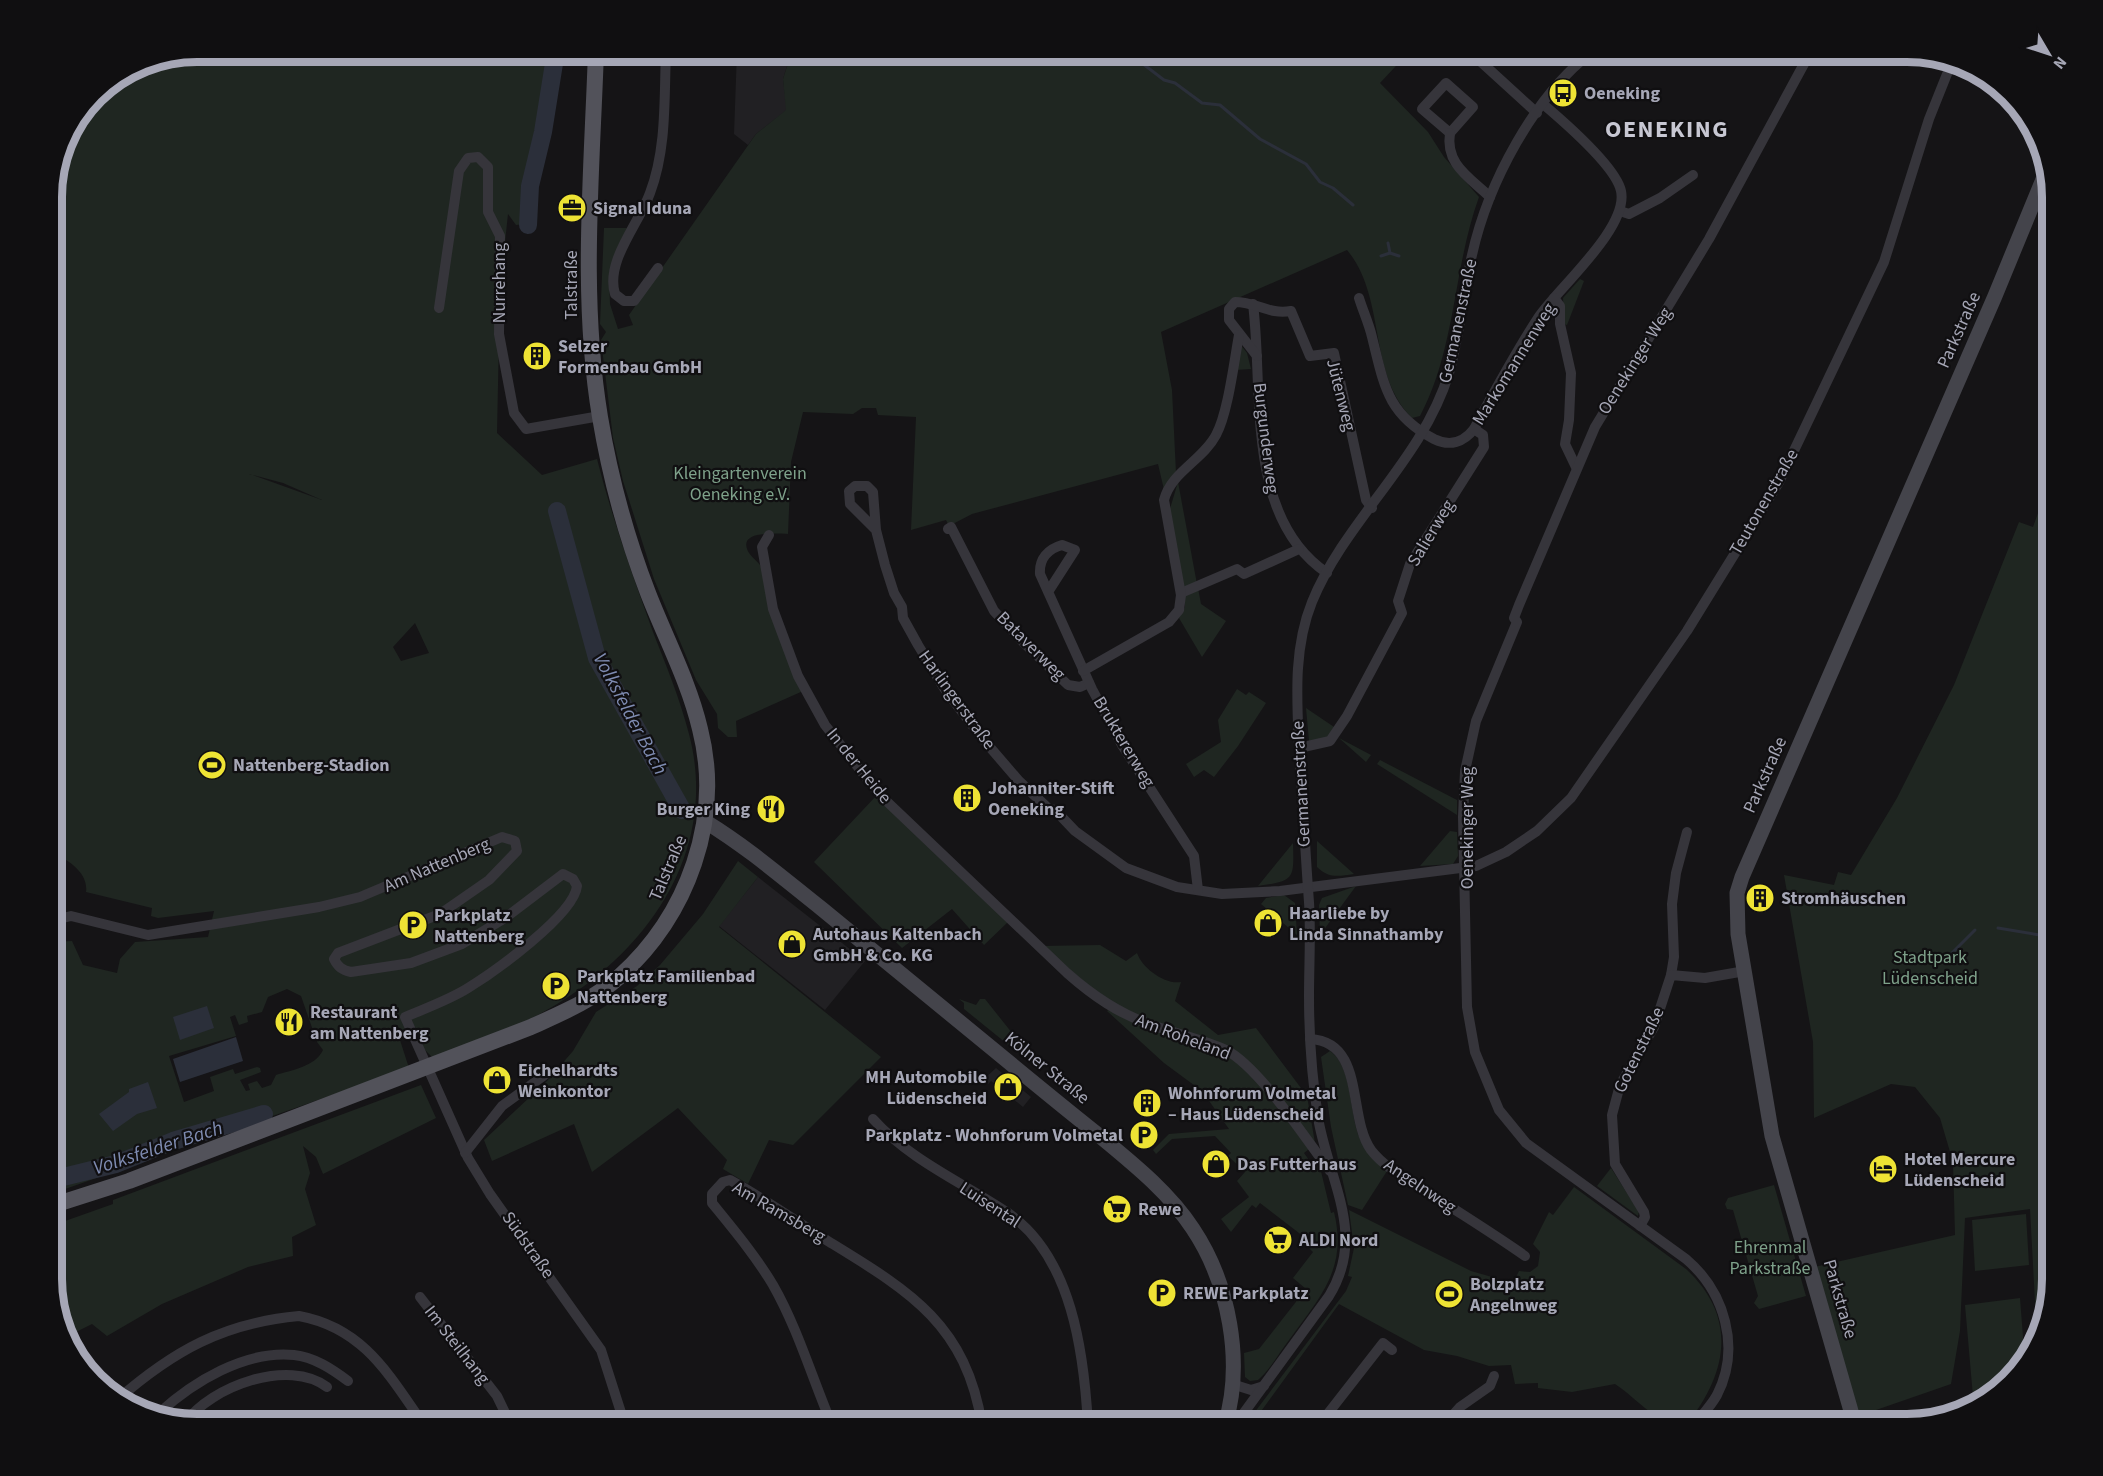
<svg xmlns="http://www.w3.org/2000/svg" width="2103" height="1476" viewBox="0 0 2103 1476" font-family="'Source Sans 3',sans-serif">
<rect width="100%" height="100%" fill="#151416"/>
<g fill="#212023">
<path d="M737 51H792L783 79 787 110 756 134 748 145 734 134Z"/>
<path d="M758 877 865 961 825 1010 719 926Z"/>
<path d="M996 1068 1031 1097 1023 1107 991 1081 988 1084 983 1080Z"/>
</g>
<g fill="#1f2621" fill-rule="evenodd">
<path d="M197 51H554L527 183 525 224 516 225 508 214 500 289 497 433 542 475 597 459C612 518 632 574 653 632 666 665 680 699 689 734 721 856 641 961 538 1015 505 1033 467 1044 432 1057L416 1041 399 1037 409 1068 51 1194V942L72 941 83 965 117 973 120 959 135 942 208 937 214 911 158 918 151 916 152 908 86 892C89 872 66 859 51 851V187L66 132 100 87 141 62ZM249 474 283 483 322 500 250 474ZM415 623 429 653 401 661 393 647ZM287 989 301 996 317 1042 323 1050C315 1067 291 1070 276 1075L271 1085 262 1088 257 1081 248 1084 250 1090 246 1091 240 1080 261 1072 260 1068 257 1067 235 1074 233 1069 210 1077 214 1091 184 1102 169 1056 236 1036 230 1017 235 1015 239 1025 248 1022 247 1016 262 1012 268 997Z"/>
<path d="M792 51H1410L1380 83 1428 132 1444 157 1479 197C1453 268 1456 349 1420 416L1412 418C1367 373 1387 298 1347 250L1161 332 1172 390 1176 473 1165 494 1158 464 972 514 949 526 946 520 911 530 916 417 878 415 876 408H862L853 414 803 412 791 462 788 534C778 534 735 529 749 553 753 559 759 562 762 568L803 691 736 721 737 737H728L718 728 717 714 696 680 654 579 623 481 613 438 601 340 606 332 600 324 604 228H627L609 273 610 304 618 329 633 325 629 315 756 134 786 110 783 79Z"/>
<path d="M1580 279 1584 281 1567 325 1564 324 1563 298Z"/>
<path d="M1240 344 1247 353 1251 369 1235 370Z"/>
<path d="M2052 474V1280L2044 1326 2037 1340 2030 1209 1965 1218 1960 1331 1951 1384 1853 1418 1810 1268 1955 1235 1953 1162 1940 1118 1915 1087 1891 1084 1814 1118 1813 1042 1784 875 1834 885 1838 872 1851 875 1897 798 1954 685 2019 522 2033 527Z"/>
<path d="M1178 482 1197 584 1184 590 1169 512Z"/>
<path d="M1198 588 1201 604 1226 621 1202 657 1179 618 1185 607V593Z"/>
<path d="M1237 689 1246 695 1249 692 1266 703 1238 746 1214 777 1204 770 1194 777 1186 764 1221 742 1218 720Z"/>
<path d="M1306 708 1337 729 1330 737 1309 741Z"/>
<path d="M1339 738 1371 755 1366 762Z"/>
<path d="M1380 760 1457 800V815L1377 764Z"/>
<path d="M877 795 1009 921 984 945 952 909 902 948 814 862Z"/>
<path d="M1450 831 1457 832 1458 856 1453 864 1420 866Z"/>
<path d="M1317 841 1354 874C1339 876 1329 879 1317 867Z"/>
<path d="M1293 843C1294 879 1295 881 1258 886Z"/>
<path d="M738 861 758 877 719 927 881 1057 793 1145 769 1140 748 1184 723 1169 727 1160 678 1108 592 1172 574 1124 492 1161 484 1140 547 1081 573 1051 596 1012 637 986 660 965 703 914Z"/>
<path d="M1356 886 1320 935 1319 905 1322 898Z"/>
<path d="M1284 895 1295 903 1297 935 1261 904 1266 898Z"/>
<path d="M1100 945 1126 961 1137 953C1142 968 1165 985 1181 982L1175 1001 1218 1035 1256 1028 1307 1096 1315 1143 1236 1054 1114 1006 1041 946Z"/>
<path d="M959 999 976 1005 980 999H985L1028 1053 1027 1060 964 1009V1003Z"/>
<path d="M1110 1009 1224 1052 1249 1070 1309 1149 1304 1153 1314 1167 1319 1163 1331 1213 1334 1212C1348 1269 1320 1297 1289 1340 1279 1353 1270 1370 1258 1380L1250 1381 1245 1377 1244 1353 1259 1349 1306 1289 1293 1278 1313 1252 1308 1247 1312 1243 1260 1203 1256 1208 1252 1205 1231 1232 1221 1219 1249 1197 1237 1181 1245 1172 1228 1156 1231 1153 1215 1136 1172 1139 1156 1154 1153 1150 1169 1134 1229 1129 1202 1091 1164 1063 1107 1011Z"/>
<path d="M1330 1051C1353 1066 1349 1115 1360 1139 1366 1153 1376 1161 1387 1171L1362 1210 1348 1205 1331 1127 1321 1057Z"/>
<path d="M421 1085 436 1118 323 1174 316 1157 303 1146 310 1173 305 1189 316 1225 292 1237 293 1256 248 1267 162 1304 107 1336 92 1324 66 1337 51 1288V1226L113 1204V1200Z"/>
<path d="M1611 1168 1639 1212 1638 1216 1597 1186Z"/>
<path d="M1774 1185 1806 1296 1759 1309 1754 1303 1758 1296 1733 1210 1727 1209 1725 1204 1728 1198Z"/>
<path d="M1574 1187 1686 1269C1739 1318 1727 1375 1686 1425 1656 1425 1638 1399 1615 1384L1572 1392 1538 1388V1383L1515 1384 1511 1365 1489 1366 1457 1356 1424 1350 1339 1304 1251 1425H1245L1346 1291 1352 1277 1348 1276 1354 1248 1349 1210 1471 1271 1513 1283 1519 1271 1530 1272 1538 1266 1540 1252 1533 1244 1549 1212 1553 1215Z"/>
<path d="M2026 1214 2029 1265 1975 1271 1972 1220Z"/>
<path d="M2020 1298 2025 1363 1974 1408 1965 1305Z"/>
</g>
<g fill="#2b2f3a">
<path d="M207 1006 214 1028 180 1040 173 1017Z"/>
<path d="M236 1037 243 1061 180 1082 173 1059Z"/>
<path d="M148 1082 157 1108 137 1114 113 1131 99 1114 129 1092V1089Z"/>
</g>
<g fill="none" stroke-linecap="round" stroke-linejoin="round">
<g stroke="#2b2f3a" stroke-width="3">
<path d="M1126 51 1164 80 1175 83 1202 103 1220 105 1260 139 1306 164 1320 182 1333 188 1353 205"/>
<path d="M1388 243 1390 253 1399 256"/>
<path d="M1381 256 1390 253"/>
<path d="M622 705 636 715"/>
<path d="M1998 928 2052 937"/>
<path d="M1944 961 1975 930"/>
</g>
<g stroke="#2b2f3a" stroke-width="18">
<path d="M528 225 530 186 543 132 556 51"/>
<path d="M557 511 597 658 682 810"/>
<path d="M51 1180 116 1164 173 1141 264 1114"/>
</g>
<g stroke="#36353b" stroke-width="10">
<path d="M1469 51 1537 113"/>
<path d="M1446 83 1473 107 1450 133 1422 109Z"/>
<path d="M1450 133C1445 164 1469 177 1490 197"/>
<path d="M1620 211 1629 214 1660 198 1693 175"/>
<path d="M658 268 634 301H624L615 294C605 261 639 224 650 193 667 148 664 98 666 51"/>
<path d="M1359 298C1363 311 1369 324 1372 337 1384 385 1387 414 1434 439 1450 447 1464 442 1474 429 1494 392 1515 353 1538 318 1557 289 1629 228 1621 191 1616 167 1563 121 1543 104"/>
<path d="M1554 298 1560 306V324L1571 373 1569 420 1565 444 1576 467"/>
<path d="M1253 304C1264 390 1244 517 1327 573"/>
<path d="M439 308 459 171 468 158 478 157 488 167V212L500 236 499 334 514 413 526 429 600 416"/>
<path d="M1257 356 1229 320V309L1235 302C1257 302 1269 315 1291 311L1310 356 1334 353 1366 500 1372 508"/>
<path d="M948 529 951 527 994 611 1026 645 1068 685 1080 687 1089 683"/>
<path d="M876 530 850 504 849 491 855 486H867L873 492 876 530 885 565 894 593 902 607 903 618 918 645 944 688 982 738 1019 781 1049 809 1055 810 1075 831 1126 868 1177 887 1222 894 1280 891 1476 866 1506 852 1537 831 1571 798 1687 631 1779 482 1884 262 1929 119 1953 59"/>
<path d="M769 535 762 547 773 609 798 676 825 725 879 794 1067 973C1093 996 1119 1014 1152 1025 1176 1034 1202 1039 1226 1050 1260 1068 1305 1138 1330 1171"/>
<path d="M1048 592 1075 550 1062 545C1048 549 1039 559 1040 574L1092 689 1122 745 1194 856 1198 890"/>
<path d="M1181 593 1237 569 1244 574 1299 549"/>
<path d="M1083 671 1169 622 1179 610 1181 595 1164 500C1171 472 1203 460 1216 435 1228 413 1234 362 1239 335"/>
<path d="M1299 748 1330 741 1347 716 1402 613 1398 601 1410 564 1484 447 1483 435 1474 429"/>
<path d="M51 921 71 916 148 935 319 907 360 897 502 837 515 841 517 851 489 880 440 914 338 953 334 959C338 967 342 970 351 972L411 963 462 944 505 918 563 874 573 879 577 886C574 915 494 972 468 988 449 1000 426 1008 405 1017L468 1158 490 1194 601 1350 625 1425"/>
<path d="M1671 975 1674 957 1672 904 1676 873 1687 832"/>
<path d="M1310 1039C1366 1042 1347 1117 1371 1150 1384 1167 1404 1177 1422 1188 1456 1211 1491 1232 1525 1256"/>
<path d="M873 1119C911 1161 962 1182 1008 1213 1072 1257 1084 1353 1088 1425"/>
<path d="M465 1153 502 1106 546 1074"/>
<path d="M1640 1226 1645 1217 1644 1212 1615 1164 1612 1115 1620 1085 1654 1027 1671 975 1705 978 1745 971"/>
<path d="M420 1297 497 1396 511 1425"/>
<path d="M1232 1384 1251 1390 1264 1386"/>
<path d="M117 1400C173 1351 223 1323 299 1316 364 1328 389 1375 424 1425"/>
<path d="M159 1419V1413C193 1382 245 1350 294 1355 314 1357 332 1369 348 1381"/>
<path d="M185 1423C211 1386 289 1358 327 1387"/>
<path d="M832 1425C812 1378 798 1329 773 1285 755 1255 734 1230 712 1203V1194L723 1182 730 1180C765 1199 797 1222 831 1243 911 1292 966 1325 982 1425"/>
<path d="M1235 1425 1329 1296C1366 1236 1331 1185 1319 1123 1312 1081 1309 1038 1309 996 1309 965 1311 933 1309 902 1305 851 1303 799 1299 748 1297 700 1293 649 1312 602 1346 519 1422 461 1449 373 1460 335 1463 294 1472 255 1488 183 1534 96 1593 51"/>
<path d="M1319 1425 1383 1343 1392 1350"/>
<path d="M1444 1425 1460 1407 1490 1386 1494 1376"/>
<path d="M1694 1425C1702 1415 1711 1406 1717 1395 1741 1348 1725 1292 1686 1259L1526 1143 1499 1110 1475 1052 1467 1007 1463 817 1465 771 1476 721 1517 622 1514 618 1519 605 1595 427 1709 239 1811 51"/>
</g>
<g stroke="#44444b" stroke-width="15">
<path d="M706 822C747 847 784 879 822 909 880 956 937 1003 994 1050 1028 1078 1062 1106 1096 1133 1131 1162 1168 1191 1193 1229 1229 1283 1244 1362 1225 1425"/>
<path d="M1855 1425 1772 1136 1738 934 1737 893 1742 877 1995 296 2046 172"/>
</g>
<path stroke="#52525a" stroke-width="16" d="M51 1206 129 1181 531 1027C562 1013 593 1000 619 977 688 915 723 819 700 729 689 682 665 637 648 593 626 536 610 477 600 417 580 296 592 172 596 51"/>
</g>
<defs>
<g id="bus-disc" transform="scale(1.5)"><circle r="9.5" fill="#eee334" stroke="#100f11"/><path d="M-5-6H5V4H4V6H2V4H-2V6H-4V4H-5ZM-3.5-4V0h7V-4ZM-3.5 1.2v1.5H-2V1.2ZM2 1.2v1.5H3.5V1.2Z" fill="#111"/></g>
<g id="office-disc" transform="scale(1.5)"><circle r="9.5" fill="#eee334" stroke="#100f11"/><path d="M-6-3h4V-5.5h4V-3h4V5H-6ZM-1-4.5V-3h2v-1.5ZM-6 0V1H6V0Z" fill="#111"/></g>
<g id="building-disc" transform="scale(1.5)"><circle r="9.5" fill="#eee334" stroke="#100f11"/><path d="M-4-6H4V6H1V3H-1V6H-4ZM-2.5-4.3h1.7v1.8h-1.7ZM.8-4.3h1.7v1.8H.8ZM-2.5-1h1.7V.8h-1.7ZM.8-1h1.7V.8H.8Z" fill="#111"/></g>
<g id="stadium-disc" transform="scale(1.5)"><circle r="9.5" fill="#eee334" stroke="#100f11"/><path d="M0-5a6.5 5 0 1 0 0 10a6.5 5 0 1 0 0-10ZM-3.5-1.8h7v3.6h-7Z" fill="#111"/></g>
<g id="restaurant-disc" transform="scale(1.5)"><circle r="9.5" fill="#eee334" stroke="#100f11"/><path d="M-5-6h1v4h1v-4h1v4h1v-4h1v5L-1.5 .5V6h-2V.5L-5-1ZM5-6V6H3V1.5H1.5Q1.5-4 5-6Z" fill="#111"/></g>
<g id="shop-disc" transform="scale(1.5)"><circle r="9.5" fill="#eee334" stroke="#100f11"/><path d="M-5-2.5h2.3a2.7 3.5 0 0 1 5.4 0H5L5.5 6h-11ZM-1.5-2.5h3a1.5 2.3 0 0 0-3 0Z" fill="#111"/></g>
<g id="parking-disc" transform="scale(1.5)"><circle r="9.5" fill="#eee334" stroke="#100f11"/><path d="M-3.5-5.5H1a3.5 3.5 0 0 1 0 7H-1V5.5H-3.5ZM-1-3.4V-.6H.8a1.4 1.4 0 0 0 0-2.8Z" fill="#111"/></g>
<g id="hotel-disc" transform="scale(1.5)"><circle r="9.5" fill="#eee334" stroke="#100f11"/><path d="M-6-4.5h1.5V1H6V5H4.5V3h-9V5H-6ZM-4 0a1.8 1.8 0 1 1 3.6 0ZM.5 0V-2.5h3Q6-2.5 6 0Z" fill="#111"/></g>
<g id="supermarket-disc" transform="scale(1.5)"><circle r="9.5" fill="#eee334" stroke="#100f11"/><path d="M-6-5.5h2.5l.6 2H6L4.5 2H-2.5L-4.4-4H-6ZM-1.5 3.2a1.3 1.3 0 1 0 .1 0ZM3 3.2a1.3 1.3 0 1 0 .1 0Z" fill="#111"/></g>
</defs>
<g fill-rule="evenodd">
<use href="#bus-disc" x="1563" y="93"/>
<use href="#office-disc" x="572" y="208"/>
<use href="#building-disc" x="537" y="356"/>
<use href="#stadium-disc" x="212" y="765"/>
<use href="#building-disc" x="967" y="798"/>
<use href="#restaurant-disc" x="771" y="809"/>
<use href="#building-disc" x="1760" y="898"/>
<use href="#shop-disc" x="1268" y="923"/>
<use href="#parking-disc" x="413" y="925"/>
<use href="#shop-disc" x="792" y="944"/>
<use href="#parking-disc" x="556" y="986"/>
<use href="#restaurant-disc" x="289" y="1022"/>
<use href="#shop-disc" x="497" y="1080"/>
<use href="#shop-disc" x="1008" y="1087"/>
<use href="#building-disc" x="1147" y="1103"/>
<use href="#parking-disc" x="1144" y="1135"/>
<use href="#shop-disc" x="1216" y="1164"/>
<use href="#hotel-disc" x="1883" y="1169"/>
<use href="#supermarket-disc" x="1117" y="1209"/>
<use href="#supermarket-disc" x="1278" y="1240"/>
<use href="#parking-disc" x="1162" y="1293"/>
<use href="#stadium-disc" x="1449" y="1294"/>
</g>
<g text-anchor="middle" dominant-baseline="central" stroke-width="4.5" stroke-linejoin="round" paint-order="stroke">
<g font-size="18" font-weight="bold" fill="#a6a7b6" stroke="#100f11" text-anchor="start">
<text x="1584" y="93">Oeneking</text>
<text x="593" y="208">Signal Iduna</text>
<text x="558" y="346">Selzer<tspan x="558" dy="21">Formenbau GmbH</tspan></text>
<text x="233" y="765">Nattenberg-Stadion</text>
<text x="988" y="788">Johanniter-Stift<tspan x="988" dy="21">Oeneking</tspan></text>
<text x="750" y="809" text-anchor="end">Burger King</text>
<text x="1781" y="898">Stromhäuschen</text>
<text x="1289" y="913">Haarliebe by<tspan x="1289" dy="21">Linda Sinnathamby</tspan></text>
<text x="434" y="915">Parkplatz<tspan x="434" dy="21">Nattenberg</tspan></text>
<text x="813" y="934">Autohaus Kaltenbach<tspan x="813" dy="21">GmbH &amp; Co. KG</tspan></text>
<text x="577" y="976">Parkplatz Familienbad<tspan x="577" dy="21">Nattenberg</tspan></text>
<text x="310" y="1012">Restaurant<tspan x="310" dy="21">am Nattenberg</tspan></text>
<text x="518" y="1070">Eichelhardts<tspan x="518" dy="21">Weinkontor</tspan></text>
<text x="987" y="1077" text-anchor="end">MH Automobile<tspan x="987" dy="21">Lüdenscheid</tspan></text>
<text x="1168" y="1093">Wohnforum Volmetal<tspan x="1168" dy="21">– Haus Lüdenscheid</tspan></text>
<text x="1123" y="1135" text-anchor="end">Parkplatz - Wohnforum Volmetal</text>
<text x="1904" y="1159">Hotel Mercure<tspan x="1904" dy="21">Lüdenscheid</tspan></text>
<text x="1237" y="1164">Das Futterhaus</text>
<text x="1138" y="1209">Rewe</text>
<text x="1299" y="1240">ALDI Nord</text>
<text x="1470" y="1284">Bolzplatz<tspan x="1470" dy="21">Angelnweg</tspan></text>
<text x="1183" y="1293">REWE Parkplatz</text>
</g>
<g font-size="18" fill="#a6a7b6" stroke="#100f11">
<text transform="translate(499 283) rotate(-90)">Nurrehang</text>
<text transform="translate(571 285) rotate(-90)">Talstraße</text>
<text transform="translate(1458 321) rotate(-78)">Germanenstraße</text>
<text transform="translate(1959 330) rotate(-66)">Parkstraße</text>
<text transform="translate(1635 361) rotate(-58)">Oenekinger Weg</text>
<text transform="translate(1514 364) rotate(-58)">Markomannenweg</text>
<text transform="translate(1341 395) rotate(76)">Jütenweg</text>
<text transform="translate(1266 438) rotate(83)">Burgunderweg</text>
<text transform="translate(1764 502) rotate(-60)">Teutonenstraße</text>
<text transform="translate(1431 533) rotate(-59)">Salierweg</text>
<text transform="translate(1031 646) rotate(45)">Bataverweg</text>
<text transform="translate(957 700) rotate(54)">Harlingerstraße</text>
<text transform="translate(1124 742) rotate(59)">Bruktererweg</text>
<text transform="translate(859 766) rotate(51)">In der Heide</text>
<text transform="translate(1765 775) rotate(-66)">Parkstraße</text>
<text transform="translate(1301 784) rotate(-93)">Germanenstraße</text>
<text transform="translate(1467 828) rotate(-90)">Oenekinger Weg</text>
<text transform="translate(437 865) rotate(-23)">Am Nattenberg</text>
<text transform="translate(668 868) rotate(-67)">Talstraße</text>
<text transform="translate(1183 1037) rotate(21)">Am Roheland</text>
<text transform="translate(1639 1050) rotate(-64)">Gotenstraße</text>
<text transform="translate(1047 1068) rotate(39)">Kölner Straße</text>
<text transform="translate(1420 1186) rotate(34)">Angelnweg</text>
<text transform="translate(990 1205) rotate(33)">Luisental</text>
<text transform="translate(779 1212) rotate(30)">Am Ramsberg</text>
<text transform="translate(528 1245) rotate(55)">Südstraße</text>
<text transform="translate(1840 1299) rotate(74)">Parkstraße</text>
<text transform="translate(457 1345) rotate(52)">Im Steilhang</text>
</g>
<g font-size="18" fill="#7ea18a" stroke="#100f11">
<text x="740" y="473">Kleingartenverein<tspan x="740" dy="21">Oeneking e.V.</tspan></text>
<text x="1930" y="957">Stadtpark<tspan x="1930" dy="21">Lüdenscheid</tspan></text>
<text x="1770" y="1247">Ehrenmal<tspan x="1770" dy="21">Parkstraße</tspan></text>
</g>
<g font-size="20" font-style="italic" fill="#7e8bb1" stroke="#100f11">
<text transform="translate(630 714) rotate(62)">Volksfelder Bach</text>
<text transform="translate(158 1148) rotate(-18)">Volksfelder Bach</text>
</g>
<g font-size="24" font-weight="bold" letter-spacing="1.5" fill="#c7c7d2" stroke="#100f11">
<text x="1667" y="129">OENEKING</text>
</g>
</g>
<path d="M0 0H2103V1476H0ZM197 62H1907A135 135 0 0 1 2042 197V1279A135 135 0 0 1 1907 1414H197A135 135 0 0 1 62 1279V197A135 135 0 0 1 197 62Z" fill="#100f11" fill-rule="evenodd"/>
<path fill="none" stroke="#a6a7b6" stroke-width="8" d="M197 62H1907A135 135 0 0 1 2042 197V1279A135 135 0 0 1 1907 1414H197A135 135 0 0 1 62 1279V197A135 135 0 0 1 197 62Z"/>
<g transform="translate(2049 54) rotate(129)" stroke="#100f11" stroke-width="4.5" paint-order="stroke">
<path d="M0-4.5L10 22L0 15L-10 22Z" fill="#a6a7b6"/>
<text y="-9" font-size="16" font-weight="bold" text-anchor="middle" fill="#a6a7b6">N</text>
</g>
</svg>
